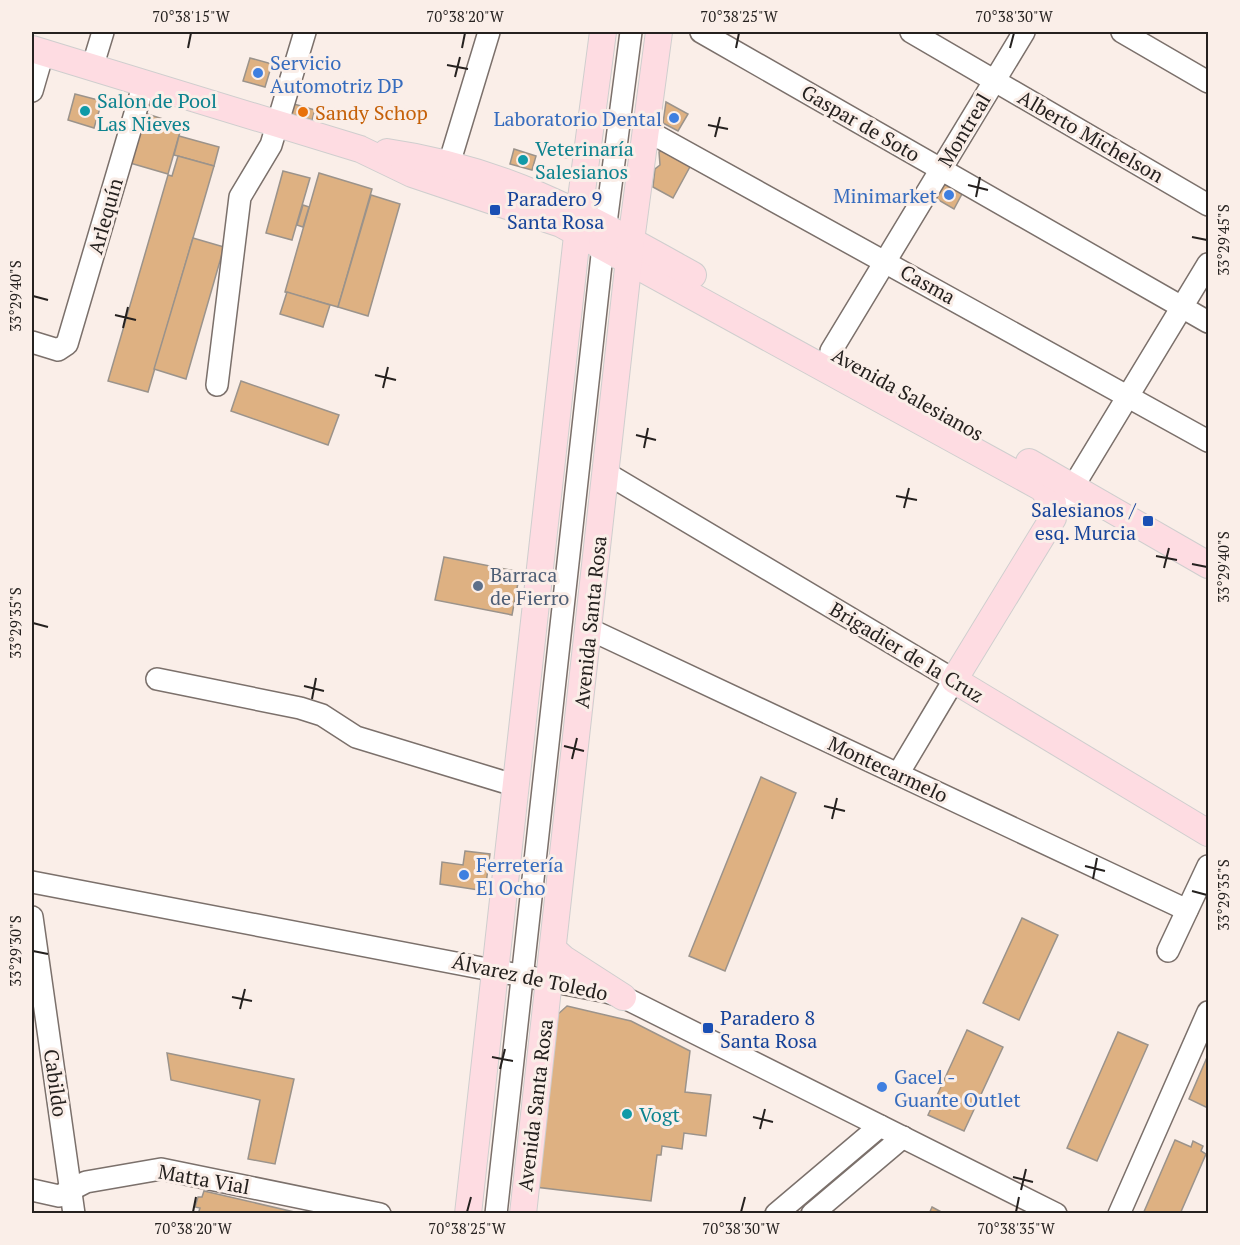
<svg xmlns="http://www.w3.org/2000/svg" width="1240" height="1245" viewBox="0 0 1240 1245" font-family="'PT Serif',serif">
<rect width="100%" height="100%" fill="#faeee8"/>
<g fill="#deb182" stroke="#9b938b" stroke-width="1.5">
<path d="M250 58 272 64 265 87 243 81Z"/>
<path d="M75 94 102 101 94 128 68 120Z"/>
<path d="M666 102 688 114 678 131 663 123Z"/>
<path d="M294 104 315 110 312 120 291 114Z"/>
<path d="M144 113 182 125 168 174 130 163Z"/>
<path d="M179 136 219 147 214 166 174 155Z"/>
<path d="M548 144 570 147 569 158 546 155Z"/>
<path d="M666 148 692 163 673 198 653 187 655 169 660 165 659 152Z"/>
<path d="M514 149 536 156 532 170 510 164Z"/>
<path d="M178 156 214 166 148 392 108 381 168 175 172 176Z"/>
<path d="M283 171 310 178 292 240 266 233Z"/>
<path d="M319 173 372 189 338 307 285 292Z"/>
<path d="M949 184 963 192 954 209 935 198 942 186Z"/>
<path d="M371 195 400 204 368 316 338 307Z"/>
<path d="M303 205 309 207 303 227 297 225Z"/>
<path d="M193 238 224 247 186 379 154 369Z"/>
<path d="M287 292 330 305 323 327 280 314Z"/>
<path d="M241 381 339 415 328 445 231 411Z"/>
<path d="M444 557 520 572 512 615 435 600Z"/>
<path d="M761 777 796 793 725 971 689 956Z"/>
<path d="M465 851 490 854 485 891 440 884 442 862 463 865Z"/>
<path d="M1022 918 1058 935 1019 1020 983 1003Z"/>
<path d="M567 1006 631 1021 690 1051 685 1092 711 1095 706 1136 684 1133 682 1149 662 1146 661 1155H657L651 1201 535 1187 557 1015Z"/>
<path d="M967 1030 1003 1047 964 1131 928 1115Z"/>
<path d="M1118 1032 1148 1045 1097 1161 1067 1148Z"/>
<path d="M167 1053 294 1079 275 1164 248 1159 260 1100 171 1080Z"/>
<path d="M1208 1055V1108L1189 1099Z"/>
<path d="M1175 1140 1191 1147 1193 1141 1203 1146 1201 1151 1206 1154 1180 1214H1143Z"/>
<path d="M204 1191 303 1214H198L200 1208 195 1207 198 1197H202Z"/>
<path d="M932 1207 945 1214H929Z"/>
</g>
<g fill="none" stroke-linecap="round" stroke-linejoin="round">
<g stroke="#7b706b" stroke-width="24">
<g id="minor">
<path d="M701 32 1208 322"/>
<path d="M911 32 1208 205"/>
<path d="M1122 32 1208 82"/>
<path d="M92 68 103 32"/>
<path d="M32 91 43 53"/>
<path d="M646 130 1208 441"/>
<path d="M449 164 489 32"/>
<path d="M32 342 58 350 67 344 144 83"/>
<path d="M831 351 1024 32"/>
<path d="M217 385 240 197 271 145 305 32"/>
<path d="M606 473 954 680 898 774"/>
<path d="M1065 500 1208 264"/>
<path d="M589 629 1187 910"/>
<path d="M157 679 300 708 322 715 356 737 517 786"/>
<path d="M32 882 607 992 623 997 1056 1214"/>
<path d="M32 917 74 1214"/>
<path d="M1168 951 1208 866"/>
<path d="M32 1190 59 1196 86 1182 161 1169 380 1214"/>
<path d="M496 1214 603 246 631 32"/>
<path d="M776 1214 880 1126"/>
<path d="M812 1214 903 1137"/>
<path d="M1119 1214 1208 1012"/>
</g>
</g>
<g stroke="#cfcece" stroke-width="28">
<g id="major">
<path d="M32 49 360 149 412 174 561 224 1042 488 1053 503V518L954 680 1208 833"/>
<path d="M387 152C507 169 590 218 693 275"/>
<path d="M1029 462 1208 565"/>
<path d="M553 949 564 959 623 997"/>
<path d="M468 1214 582 191 603 32"/>
<path d="M523 1214 631 241 659 32"/>
</g>
</g>
<use href="#minor" stroke="#fff" stroke-width="21"/>
<use href="#major" stroke="#fedce2" stroke-width="26"/>
</g>
<path fill="none" stroke="#25211f" stroke-width="2" d="M188 48 191 33M462 48 465 33M736 48 739 33M1010 48 1014 33M447 65 468 69M455 77 460 57M708 125 728 129M715 137 720 117M968 185 988 190M976 197 980 177M1192 237 1207 240M33 296 48 300M115 315 136 320M123 328 128 307M375 375 396 380M383 388 388 367M636 435 656 440M644 448 648 428M896 496 917 500M904 508 909 488M1156 556 1177 560M1192 564 1207 567M1164 568 1169 548M33 623 48 627M304 686 324 691M312 699 316 678M564 746 584 751M572 759 577 738M824 806 845 811M832 819 837 798M1085 866 1105 871M1093 879 1097 858M1192 891 1207 895M33 951 48 954M232 997 252 1001M240 1009 245 989M492 1057 513 1061M500 1069 505 1049M753 1117 773 1122M760 1129 765 1109M1013 1177 1033 1182M1021 1190 1026 1169M193 1212 196 1197M467 1212 471 1197M741 1212 745 1197M1016 1212 1019 1197"/>
<g fill="#3f7fe0" stroke="#faeee8" stroke-width="2">
<circle cx="258" cy="73" r="6"/>
<circle cx="674" cy="118" r="6"/>
<circle cx="949" cy="195" r="6"/>
<circle cx="464" cy="875" r="6"/>
<circle cx="882" cy="1087" r="6"/>
</g>
<g fill="#0f9aa8" stroke="#faeee8" stroke-width="2">
<circle cx="85" cy="111" r="6"/>
<circle cx="523" cy="160" r="6"/>
<circle cx="627" cy="1114" r="6"/>
</g>
<circle fill="#e8710a" stroke="#faeee8" stroke-width="2" cx="303" cy="112" r="6"/>
<g fill="#1a4fb4" stroke="#faeee8" stroke-width="2">
<rect x="489" y="204" width="12" height="12" rx="3"/>
<rect x="1142" y="515" width="12" height="12" rx="3"/>
<rect x="702" y="1022" width="12" height="12" rx="3"/>
</g>
<circle fill="#5c6f8a" stroke="#faeee8" stroke-width="2" cx="478" cy="586" r="6"/>
<g text-anchor="middle" dominant-baseline="central" stroke-width="6" stroke-linejoin="round" paint-order="stroke">
<g font-size="20" fill="#366cbe" stroke="#faeee8" text-anchor="start">
<text x="270" y="62">Servicio<tspan x="270" dy="23">Automotriz DP</tspan></text>
<text x="662" y="118" text-anchor="end">Laboratorio Dental</text>
<text x="937" y="195" text-anchor="end">Minimarket</text>
<text x="476" y="864">Ferretería<tspan x="476" dy="23">El Ocho</tspan></text>
<text x="894" y="1076">Gacel -<tspan x="894" dy="23">Guante Outlet</tspan></text>
</g>
<g font-size="20" fill="#0d838f" stroke="#faeee8" text-anchor="start">
<text x="97" y="100">Salon de Pool<tspan x="97" dy="23">Las Nieves</tspan></text>
<text x="535" y="148">Veterinaría<tspan x="535" dy="23">Salesianos</tspan></text>
<text x="639" y="1114">Vogt</text>
</g>
<g font-size="20" fill="#c56008" stroke="#faeee8" text-anchor="start">
<text x="315" y="112">Sandy Schop</text>
</g>
<g font-size="20" fill="#25211f" stroke="#faeee8">
<text transform="translate(861 123) rotate(30)">Gaspar de Soto</text>
<text transform="translate(964 130) rotate(-59)">Montreal</text>
<text transform="translate(1091 136) rotate(30)">Alberto Michelson</text>
<text transform="translate(105 216) rotate(-74)">Arlequín</text>
<text transform="translate(928 284) rotate(29)">Casma</text>
<text transform="translate(908 394) rotate(29)">Avenida Salesianos</text>
<text transform="translate(590 622) rotate(-84)">Avenida Santa Rosa</text>
<text transform="translate(907 652) rotate(31)">Brigadier de la Cruz</text>
<text transform="translate(888 769) rotate(25)">Montecarmelo</text>
<text transform="translate(530 977) rotate(12)">Álvarez de Toledo</text>
<text transform="translate(56 1083) rotate(82)">Cabildo</text>
<text transform="translate(535 1105) rotate(-83)">Avenida Santa Rosa</text>
<text transform="translate(204 1179) rotate(10)">Matta Vial</text>
</g>
<g font-size="20" fill="#164399" stroke="#faeee8" text-anchor="start">
<text x="507" y="198">Paradero 9<tspan x="507" dy="23">Santa Rosa</tspan></text>
<text x="1136" y="509" text-anchor="end">Salesianos /<tspan x="1136" dy="23">esq. Murcia</tspan></text>
<text x="720" y="1017">Paradero 8<tspan x="720" dy="23">Santa Rosa</tspan></text>
</g>
<g font-size="20" fill="#4e5e75" stroke="#faeee8" text-anchor="start">
<text x="490" y="574">Barraca<tspan x="490" dy="23">de Fierro</tspan></text>
</g>
</g>
<rect width="1240" height="1245" fill="none" stroke="#faeee8" stroke-width="66"/>
<rect x="33" y="33" width="1174" height="1179" fill="none" stroke="#25211f" stroke-width="2"/>
<g font-size="15" text-anchor="middle" fill="#25211f">
<text x="191" y="22">70°38'15"W</text>
<text x="465" y="22">70°38'20"W</text>
<text x="739" y="22">70°38'25"W</text>
<text x="1014" y="22">70°38'30"W</text>
<text transform="translate(1224 240) rotate(-90)" y="5">33°29'45"S</text>
<text transform="translate(16 296) rotate(-90)" y="5">33°29'40"S</text>
<text transform="translate(1224 567) rotate(-90)" y="5">33°29'40"S</text>
<text transform="translate(16 623) rotate(-90)" y="5">33°29'35"S</text>
<text transform="translate(1224 895) rotate(-90)" y="5">33°29'35"S</text>
<text transform="translate(16 951) rotate(-90)" y="5">33°29'30"S</text>
<text x="193" y="1234">70°38'20"W</text>
<text x="467" y="1234">70°38'25"W</text>
<text x="741" y="1234">70°38'30"W</text>
<text x="1016" y="1234">70°38'35"W</text>
</g>
</svg>
